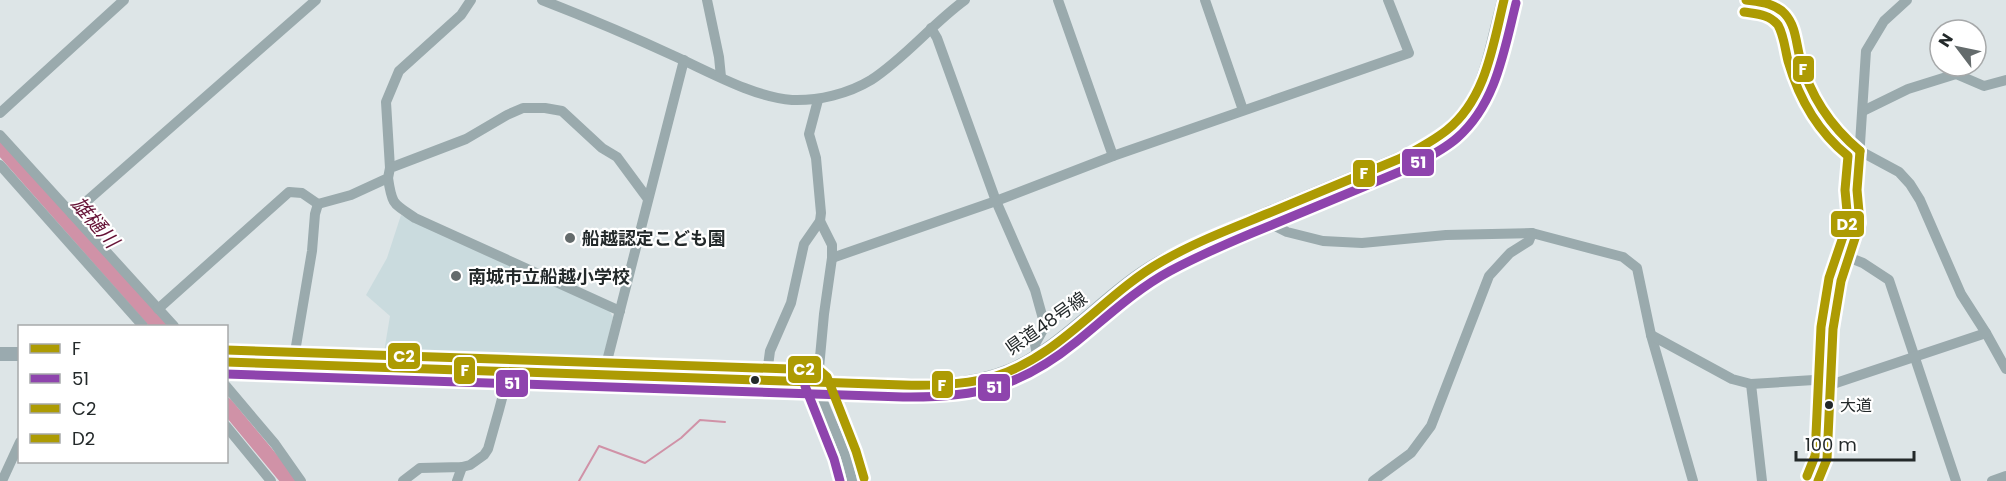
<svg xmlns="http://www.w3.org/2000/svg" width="2006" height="481" viewBox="0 0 2006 481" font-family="Poppins,'Noto Sans JP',sans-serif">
<rect width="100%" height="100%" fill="#dde5e7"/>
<path fill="#cadbde" d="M401 215 609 310 613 317 601 368 383 358 390 316 366 295 387 258Z"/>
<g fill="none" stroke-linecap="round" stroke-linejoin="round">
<path stroke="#d092a7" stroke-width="2" d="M579 481 599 446 645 463 681 438 700 420 725 422"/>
<g stroke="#d092a7" stroke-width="15">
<path d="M0 146 159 326"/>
<path d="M226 405 289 481"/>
</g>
<g stroke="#9aaaad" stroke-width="10">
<path d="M542 0C586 17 629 35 672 55 708 71 753 97 792 100 818 101 848 94 871 80 905 58 932 24 965 0"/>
<path d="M707 0 719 57 721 77"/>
<path d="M1058 0 1113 156"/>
<path d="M1205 0 1243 110"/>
<path d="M1746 0 1763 2 1775 6 1788 18 1807 82 1825 117 1835 131 1860 151 1899 172 1910 184 1920 200 1961 294 1986 333 2006 369"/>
<path d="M931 28 937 38 996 201 1035 290 1045 326 1035 344 1037 356"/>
<path d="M1863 111 1908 89 1956 74 1984 86 2006 80"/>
<path d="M0 113 124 0"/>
<path d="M0 135 174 326"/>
<path d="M0 165 143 326"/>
<path d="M390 168 386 102 399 71 461 15 471 0"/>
<path d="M388 178C392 205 393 203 415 218L620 311"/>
<path d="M318 204 351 195 388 178 390 168 466 139 507 115 523 108H545L562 111 602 148 617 157 648 199"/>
<path d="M72 214 316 0"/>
<path d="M1265 215 1275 226 1287 232 1323 241 1362 243 1446 235 1532 233 1623 257 1637 268 1651 335 1693 481"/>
<path d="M1848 257 1863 263 1889 280 1956 481"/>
<path d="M832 258 996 201 1113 156 1409 53 1388 0"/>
<path d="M158 309 289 192 302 193 318 204"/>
<path d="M1651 335 1732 379 1751 384 1830 379"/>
<path d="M293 364 312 251 315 214 318 204"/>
<path d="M819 368 824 314 832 258V245L820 221"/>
<path d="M606 375 607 361 684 60"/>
<path d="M766 381 770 351 791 303 804 244 820 221 821 213 816 158 809 134 818 100"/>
<path d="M816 382C826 416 846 446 852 481"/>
<path d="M1751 384 1762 481"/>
<path d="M1830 385 1986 333"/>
<path d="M226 386 275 444 301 481"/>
<path d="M226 426 271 481"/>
<path d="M2 481 20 442"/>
<path d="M403 481 420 468 462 467 470 465 484 455 488 449 499 410 509 372"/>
<path d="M457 481 462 467"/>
<path d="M1373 481 1411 453 1431 426 1489 276 1510 253 1529 241 1532 233"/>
<path d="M1818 481 1827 459 1833 329 1841 281 1860 223 1857 190 1866 51 1884 21 1907 0"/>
<path d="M1992 481 2006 476"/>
</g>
<g stroke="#9aaaaf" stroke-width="14">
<path d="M0 354H20"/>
<path d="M226 362 888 385C929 386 971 387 1009 371 1067 346 1106 292 1161 262 1190 246 1221 233 1252 220 1301 200 1350 179 1399 159 1484 121 1483 81 1504 0"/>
</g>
<g stroke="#fff" stroke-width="14">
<g id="bus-1">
<path d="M1746 0C1760 2 1775 3 1785 14 1796 26 1796 43 1800 58 1810 96 1830 126 1860 151"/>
<path d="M226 362 903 385C934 386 964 385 993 377 1060 357 1103 295 1161 262 1195 242 1233 228 1269 213 1312 195 1356 177 1399 159 1416 150 1432 142 1447 130 1486 99 1493 45 1504 0"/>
<path d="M1818 481 1827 459 1833 329 1841 281 1860 223 1857 190 1860 151"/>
</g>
</g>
<g stroke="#fff" stroke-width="14">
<g id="bus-2">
<path d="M226 374 903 397C975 398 1019 388 1076 342 1107 317 1135 290 1170 271 1204 253 1239 238 1274 224 1318 206 1361 188 1404 170 1422 160 1441 152 1457 138 1496 104 1504 51 1516 3"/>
<path d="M805 386 834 459 840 481"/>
</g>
</g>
<g stroke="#fff" stroke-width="14">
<path id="bus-3" d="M226 350 819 370 827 377 856 451 864 478"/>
</g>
<g stroke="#fff" stroke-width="14">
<path id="bus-4" d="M1744 12C1757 14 1769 14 1778 25 1784 36 1785 49 1788 61 1799 99 1817 131 1848 156L1845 190 1848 222 1829 278 1821 327 1815 456 1807 476"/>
</g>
<use href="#bus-1" stroke="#ad9b03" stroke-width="9"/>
<use href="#bus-2" stroke="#8e44ad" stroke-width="9"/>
<use href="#bus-3" stroke="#ad9b03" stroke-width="9"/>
<use href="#bus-4" stroke="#ad9b03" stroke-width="9"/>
</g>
<g fill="#646b6c" stroke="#fff" stroke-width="2">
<circle cx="570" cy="238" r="6"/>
<circle cx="456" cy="276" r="6"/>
</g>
<g fill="#23292a" stroke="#fff" stroke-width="2">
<circle cx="755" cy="380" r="5"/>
<circle cx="1829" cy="405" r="5"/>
</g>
<g text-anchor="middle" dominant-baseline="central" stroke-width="4.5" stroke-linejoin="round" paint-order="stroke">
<g font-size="16" fill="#23292a" stroke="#fff" text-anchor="start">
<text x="1840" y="405">大道</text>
</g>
<g font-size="18" font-weight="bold" fill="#23292a" stroke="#fff" text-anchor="start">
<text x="582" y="238">船越認定こども園</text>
<text x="468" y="276">南城市立船越小学校</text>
</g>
<g font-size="18" fill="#23292a" stroke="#fff">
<text transform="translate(1046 323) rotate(-35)">県道48号線</text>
</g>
<g font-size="20" font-style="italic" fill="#651236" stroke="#fff">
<text transform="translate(95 222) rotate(49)">雄樋川</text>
</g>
</g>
<g stroke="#fff" stroke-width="2">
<rect x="1792" y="55" width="23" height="28" rx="6" fill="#ad9b03"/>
<rect x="1401" y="148" width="34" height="29" rx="6" fill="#8e44ad"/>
<rect x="1352" y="159" width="24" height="29" rx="6" fill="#ad9b03"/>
<rect x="1830" y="210" width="35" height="28" rx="6" fill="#ad9b03"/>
<rect x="387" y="342" width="34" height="28" rx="6" fill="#ad9b03"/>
<rect x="787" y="355" width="35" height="29" rx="6" fill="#ad9b03"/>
<rect x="453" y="356" width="23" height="29" rx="6" fill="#ad9b03"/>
<rect x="495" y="369" width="34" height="29" rx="6" fill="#8e44ad"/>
<rect x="931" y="370" width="23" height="29" rx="6" fill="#ad9b03"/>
<rect x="977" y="373" width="34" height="29" rx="6" fill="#8e44ad"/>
</g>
<g font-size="16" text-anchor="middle" font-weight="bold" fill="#fff">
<text x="1803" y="75">F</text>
<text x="1418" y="168">51</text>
<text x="1364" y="179">F</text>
<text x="1847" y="230">D2</text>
<text x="404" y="362">C2</text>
<text x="804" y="375">C2</text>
<text x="465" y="376">F</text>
<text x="512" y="389">51</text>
<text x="942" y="391">F</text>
<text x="994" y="393">51</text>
</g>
<rect x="18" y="325" width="210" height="138" fill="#ffffff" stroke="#a7a9aa" stroke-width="1.5"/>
<rect x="30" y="344" width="30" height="9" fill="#ad9b03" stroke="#a7a9aa" stroke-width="1.5"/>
<text x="72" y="355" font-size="18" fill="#23292a">F</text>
<rect x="30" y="374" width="30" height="9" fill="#8e44ad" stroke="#a7a9aa" stroke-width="1.5"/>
<text x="72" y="385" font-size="18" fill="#23292a">51</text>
<rect x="30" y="404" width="30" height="9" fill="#ad9b03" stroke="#a7a9aa" stroke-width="1.5"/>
<text x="72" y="415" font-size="18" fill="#23292a">C2</text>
<rect x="30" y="434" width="30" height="9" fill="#ad9b03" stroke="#a7a9aa" stroke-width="1.5"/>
<text x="72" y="445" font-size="18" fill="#23292a">D2</text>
<g transform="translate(1958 48) rotate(302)"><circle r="28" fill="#ffffff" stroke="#a7a9aa" stroke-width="1.5"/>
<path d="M0-4.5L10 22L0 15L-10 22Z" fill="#646b6c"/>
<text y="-9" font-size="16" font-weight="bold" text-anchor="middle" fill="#23292a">N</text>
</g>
<path d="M1796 451v9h118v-9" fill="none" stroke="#23292a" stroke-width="3"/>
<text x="1805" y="451" font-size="18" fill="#23292a" stroke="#ffffff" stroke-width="4.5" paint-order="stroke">100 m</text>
</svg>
